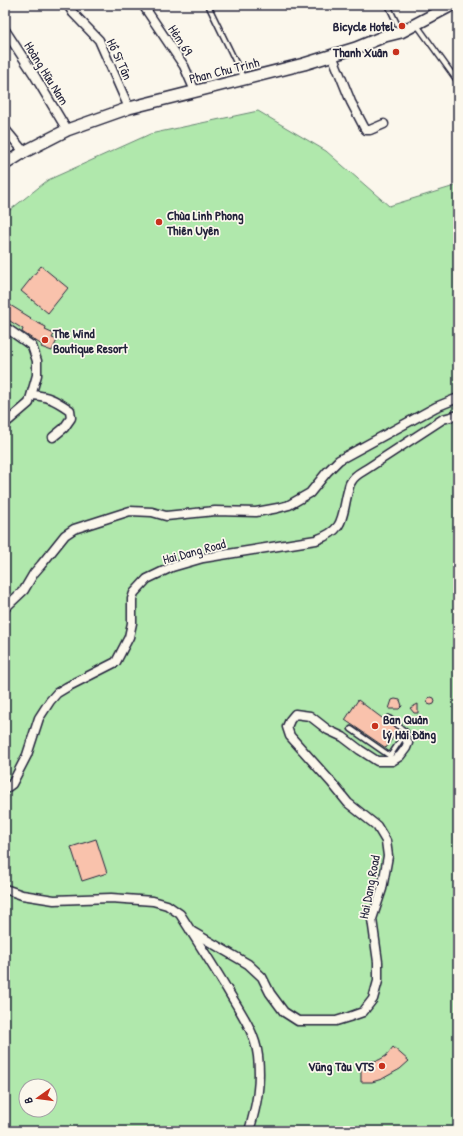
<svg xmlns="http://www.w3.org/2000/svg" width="463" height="1136" viewBox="0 0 463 1136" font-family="'Patrick Hand',sans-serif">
<rect width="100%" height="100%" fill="#fbf7ec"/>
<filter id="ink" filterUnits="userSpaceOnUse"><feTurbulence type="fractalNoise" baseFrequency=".025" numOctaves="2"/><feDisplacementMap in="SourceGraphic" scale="8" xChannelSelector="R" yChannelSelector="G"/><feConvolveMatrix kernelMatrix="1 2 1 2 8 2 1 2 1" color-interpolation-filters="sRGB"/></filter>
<g filter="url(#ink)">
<path fill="#b0e8ac" stroke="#698574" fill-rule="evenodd" d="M258 111 326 151 389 206 458 185V1131H5V214L48 180 150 134ZM26 1086H50V1110H26Z"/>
<g fill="#f9c2ac" stroke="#22223b">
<path d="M41 266 68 288 48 313 21 291Z"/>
<path d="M5 302 31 318 30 319 46 327 45 330 54 334 52 338 57 340 52 351 41 347 42 345 22 332 23 329 5 318Z"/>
<circle cx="431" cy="701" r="4"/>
<path d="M395 699 400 700 402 706 399 709H389L392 700Z"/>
<path d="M358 700 398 730 386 748 345 720Z"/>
<path d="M418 704V713H414L410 708Z"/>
<path d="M96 839 107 873 82 881 71 847Z"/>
<path d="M393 1047 409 1061 400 1069 382 1079 372 1082H361V1063L379 1060 386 1056Z"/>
</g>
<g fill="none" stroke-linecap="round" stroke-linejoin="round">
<g stroke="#22223b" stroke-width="7">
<g id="service">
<path d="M208 5 244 79"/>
<path d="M388 5 401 32"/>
<path d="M417 25 458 82"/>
<path d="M351 729 390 756 406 732 389 718"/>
</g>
</g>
<g stroke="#22223b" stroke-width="11">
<g id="minor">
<path d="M68 5 73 13 99 40 129 108"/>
<path d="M143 5 184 66 195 91"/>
<path d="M5 30 33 73 67 130"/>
<path d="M332 55 351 102 364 127 366 130H370L384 124"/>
<path d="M5 129 24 152"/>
<path d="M5 327 32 346 37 361V375L29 403 8 421H5"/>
<path d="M32 395C49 396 56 401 70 410L71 418 64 428 53 437"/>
<path d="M5 608 24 590 34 573 41 565 65 535 74 529 130 511 152 512 166 516 215 511 256 512 278 508 289 505 310 493 327 472 339 460 436 407 458 398"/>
<path d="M5 789 12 784 27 755 39 718 50 701 57 693 67 687 116 662 129 637 132 623V599L134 593 147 579 172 567 203 558 316 540C346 529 341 518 348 491 349 488 349 484 351 482 354 475 362 472 368 468L443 419 458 415"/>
<path d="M5 889 22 895 54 900 111 898 153 901 167 905 180 914C196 939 212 964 227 989 239 1010 255 1031 258 1056 261 1083 257 1105 249 1131"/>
<path d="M191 931 248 964 262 977 270 993 284 1012 298 1021H336L349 1017 363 1012 373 999 378 981V962L372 919 382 889 388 856 386 841 377 826 348 803 331 782 290 736 287 727 290 720 295 714 310 716 328 730 343 737 360 750 377 761H392L400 756 406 748 408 743 404 735"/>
</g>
</g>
<g stroke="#22223b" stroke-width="14">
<path id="secondary" d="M5 164 24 152 67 130 129 108 304 64 356 48 385 36 401 32 452 5"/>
</g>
<use href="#service" stroke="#fbf7ec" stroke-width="4"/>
<use href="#minor" stroke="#fbf7ec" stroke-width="8"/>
<use href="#secondary" stroke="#fbf7ec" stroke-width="11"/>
</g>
</g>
<g fill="#c8321e" stroke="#fbf7ec" stroke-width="1.5">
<circle cx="402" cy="26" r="4"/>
<circle cx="396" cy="52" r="4"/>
<circle cx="159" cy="222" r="4"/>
<circle cx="45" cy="340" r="4"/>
<circle cx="375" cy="726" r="4"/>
<circle cx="382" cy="1066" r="4"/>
</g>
<g text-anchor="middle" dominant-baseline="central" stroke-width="3.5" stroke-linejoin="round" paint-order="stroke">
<g font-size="13" font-weight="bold" fill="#22223b" stroke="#fbf7ec" text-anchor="end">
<text x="394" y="26">Bicycle Hotel</text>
<text x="388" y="52">Thanh Xuân</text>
<text x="167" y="215" text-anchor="start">Chùa Linh Phong<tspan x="167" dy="15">Thiên Uyên</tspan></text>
<text x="53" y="333" text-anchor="start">The Wind<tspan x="53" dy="15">Boutique Resort</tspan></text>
<text x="383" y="719" text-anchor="start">Ban Quản<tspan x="383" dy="15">lý Hải Đăng</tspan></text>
<text x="374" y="1066">Vũng Tàu VTS</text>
</g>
<g font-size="13" fill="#22223b" stroke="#fbf7ec">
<text transform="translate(181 40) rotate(57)">Hẻm 69</text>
<text transform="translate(120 59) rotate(65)">Hồ Sĩ Tân</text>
<text transform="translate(224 70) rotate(-14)">Phan Chu Trinh</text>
<text transform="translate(47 73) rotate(58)">Hoàng Hữu Nam</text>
<text transform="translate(194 551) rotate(-15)">Hai Dang Road</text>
<text transform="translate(369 887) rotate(-79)">Hai Dang Road</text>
</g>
</g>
<rect width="463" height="1136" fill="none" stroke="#fbf7ec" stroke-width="20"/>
<rect x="10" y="10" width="443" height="1116" fill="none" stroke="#22223b" stroke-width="1.5" filter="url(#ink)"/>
<g transform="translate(38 1098) rotate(256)"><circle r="19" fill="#fbf7ec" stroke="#a4a2a5"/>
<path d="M0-3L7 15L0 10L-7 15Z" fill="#c8321e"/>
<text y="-6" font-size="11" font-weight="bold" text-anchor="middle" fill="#22223b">B</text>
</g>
</svg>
